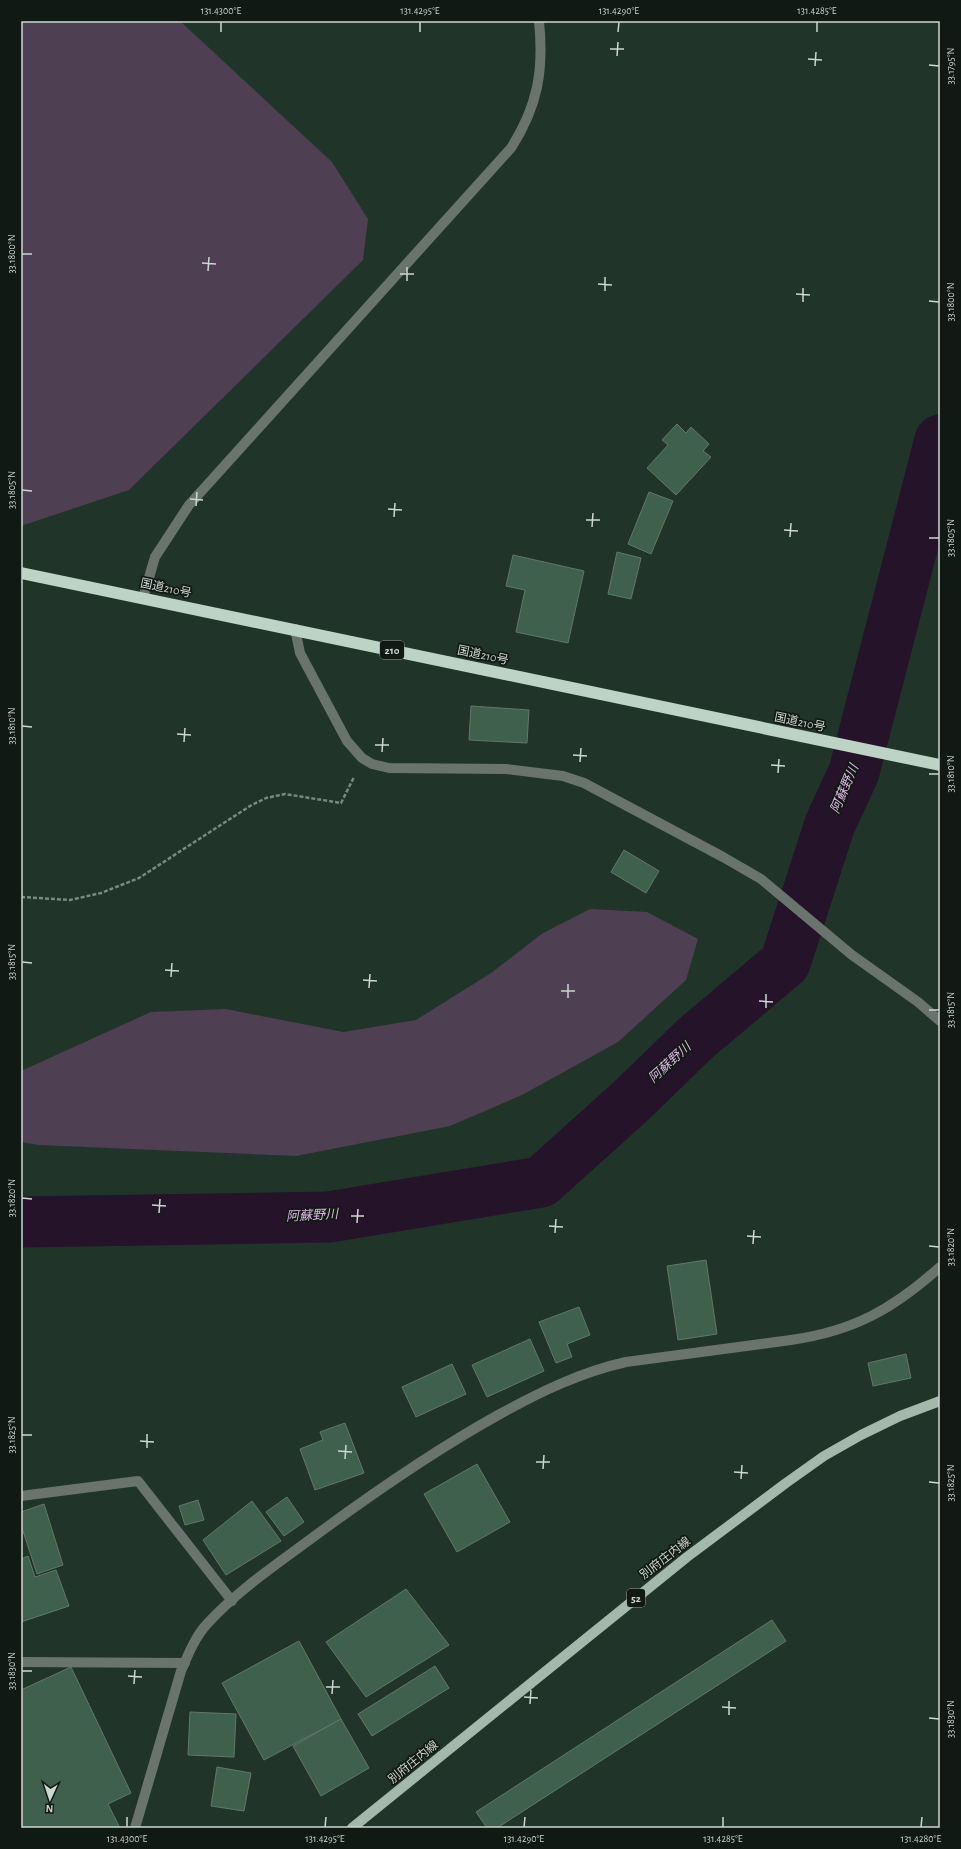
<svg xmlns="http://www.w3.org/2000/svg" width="961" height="1849" viewBox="0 0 961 1849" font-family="'Alegreya Sans','Noto Sans JP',sans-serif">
<rect width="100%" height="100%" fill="#213429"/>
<g fill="#4e3f52">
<path d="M21 21H180L332 162 368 219 363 260 129 490 21 526Z"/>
<path d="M590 909 647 912 698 939 686 980 618 1042 522 1095 450 1126 296 1156 39 1145 21 1142V1071L151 1012 226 1009 343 1032 416 1020 491 973 543 933Z"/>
</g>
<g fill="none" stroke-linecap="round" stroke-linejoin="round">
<path stroke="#251329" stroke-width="51" d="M21 1222 329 1217 541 1182 631 1101 696 1038 785 963 830 824 854 772 940 440"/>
</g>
<g fill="#40604e" stroke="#62776a">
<path d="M677 424 686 433 691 427 709 444 703 451 711 457 676 495 647 468 668 445 662 440Z"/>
<path d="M649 492 673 501 651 554 628 544Z"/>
<path d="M617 552 641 558 631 599 608 594Z"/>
<path d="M513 555 584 571 568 643 516 632 525 590 506 586Z"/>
<path d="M471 706 529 710 527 743 469 740Z"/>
<path d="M624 850 659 871 646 893 611 872Z"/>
<path d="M706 1260 717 1334 678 1340 667 1266Z"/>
<path d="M579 1307 590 1335 567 1344 572 1357 556 1363 539 1322Z"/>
<path d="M530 1339 544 1371 487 1397 472 1365Z"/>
<path d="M906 1354 911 1378 873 1386 868 1363Z"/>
<path d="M452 1364 466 1394 416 1417 402 1387Z"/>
<path d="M345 1423 364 1473 315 1490 300 1449 323 1440 320 1432Z"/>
<path d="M477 1464 510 1522 457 1552 424 1494Z"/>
<path d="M287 1497 304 1522 284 1536 266 1512Z"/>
<path d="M198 1500 204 1520 185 1525 179 1506Z"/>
<path d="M252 1501 281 1541 226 1575 203 1540Z"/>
<path d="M44 1504 63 1565 37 1574 21 1525V1512Z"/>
<path d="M28 1556 35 1577 56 1570 69 1606 21 1622V1559Z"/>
<path d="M406 1589 449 1645 366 1697 326 1642Z"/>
<path d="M772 1620 786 1641 497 1828H487L476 1812Z"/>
<path d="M299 1641 341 1719 264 1760 222 1683Z"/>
<path d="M435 1666 449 1688 372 1736 358 1714Z"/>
<path d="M71 1667 131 1793 108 1804 120 1828H21V1690Z"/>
<path d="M190 1712 236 1714 234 1757 188 1755Z"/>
<path d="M341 1719 369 1768 321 1796 293 1746Z"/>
<path d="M217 1767 251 1773 244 1811 211 1806Z"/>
</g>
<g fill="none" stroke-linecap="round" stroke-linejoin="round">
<path stroke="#7a8980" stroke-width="2.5" stroke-dasharray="4 2" stroke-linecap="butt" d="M21 897 70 900 101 893 139 878 250 806 266 798 285 794 341 803 354 777"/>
<g stroke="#6a746e" stroke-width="10">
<path d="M143 598 155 557 189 505 511 148C538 106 544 70 539 21"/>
<path d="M295 629 300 653 347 741 362 758 372 764 389 768 506 769 563 776 584 783 723 857 761 879 852 955 918 1002 940 1021"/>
<path d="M21 1496 138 1481 232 1601"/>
<path d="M21 1662 185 1663"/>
<path d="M135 1828 181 1671C188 1655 195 1637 207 1624 236 1592 274 1566 308 1541 370 1495 433 1451 500 1414 540 1392 581 1372 626 1362L791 1340C854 1331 893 1309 940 1267"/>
</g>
<path stroke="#a5b8ac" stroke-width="10" d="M352 1828 687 1557 786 1483 824 1456 861 1435 900 1416 940 1401"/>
<path stroke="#bcd3c5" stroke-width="12" d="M21 573 940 765"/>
</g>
<path fill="none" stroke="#ccd7d0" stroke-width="1.5" d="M221 32V22M420 32V22M618 32 619 22M817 32V22M610 49H624M617 56 618 42M808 59 822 60M929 65 939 66M815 66 816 52M22 254H32M202 263 216 264M208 271 209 257M400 274H414M407 281V267M598 284 612 285M605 291V277M796 294 810 295M929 301 939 302M803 302V288M22 490 32 491M190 499 203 500M196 506 197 492M388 509 402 510M394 517 395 503M586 520H600M592 527 593 513M784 530 798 531M790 537 791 523M929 538H939M22 726 32 727M177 734 191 735M184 742 185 728M375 745H389M382 752 383 738M573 755 587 756M580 762 581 748M771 765 785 766M778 773 779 759M929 774H939M22 962 32 963M165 970 179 971M171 977 172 963M363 980 377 981M369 988 370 974M561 991H575M568 998V984M759 1001 773 1002M766 1008V994M929 1010H939M22 1198 32 1199M152 1205 166 1206M159 1213 160 1199M351 1216H364M357 1223 358 1209M549 1226 563 1227M555 1233 556 1219M747 1236 761 1237M753 1244 754 1230M929 1246 939 1247M22 1435H32M140 1441 154 1442M147 1448V1434M338 1451 352 1452M345 1459 346 1445M536 1462H550M543 1469 544 1455M734 1472 748 1473M741 1479 742 1465M929 1482 939 1483M22 1671H32M128 1676 142 1677M134 1684 135 1670M326 1687H340M332 1694 333 1680M524 1697 538 1698M530 1704 531 1690M722 1707 736 1708M729 1715V1701M929 1718 939 1719M127 1827V1817M325 1827 326 1817M524 1827 525 1817M723 1827V1817M921 1827 922 1817"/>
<g text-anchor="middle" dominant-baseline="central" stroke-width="3.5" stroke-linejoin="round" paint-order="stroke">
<g fill="#111914" stroke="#949e98" stroke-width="1">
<rect x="380" y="641" width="24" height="18" rx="3"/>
<rect x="627" y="1589" width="18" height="18" rx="3"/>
</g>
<g font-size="11" font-weight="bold" fill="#ccd7d0">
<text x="392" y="650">210</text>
<text x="636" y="1598">52</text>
</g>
<g font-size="12" fill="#ccd7d0" stroke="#111914">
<text transform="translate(166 588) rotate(12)">国道210号</text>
<text transform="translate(483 655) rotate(12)">国道210号</text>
<text transform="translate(800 722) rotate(12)">国道210号</text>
<text transform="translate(665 1558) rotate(-38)">別府庄内線</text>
<text transform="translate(413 1762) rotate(-39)">別府庄内線</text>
</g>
<g font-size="13" font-style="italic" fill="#dcb5e5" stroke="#111914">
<text transform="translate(845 789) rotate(-67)">阿蘇野川</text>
<text transform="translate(670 1063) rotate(-43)">阿蘇野川</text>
<text transform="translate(312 1216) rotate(-3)">阿蘇野川</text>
</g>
</g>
<rect width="961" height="1849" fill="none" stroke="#111914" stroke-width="44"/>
<g transform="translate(50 1799) rotate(183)" stroke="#111914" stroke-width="3" paint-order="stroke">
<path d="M0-3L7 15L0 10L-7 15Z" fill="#ccd7d0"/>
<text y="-6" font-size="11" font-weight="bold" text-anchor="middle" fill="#ccd7d0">N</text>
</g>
<rect x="22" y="22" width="917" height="1805" fill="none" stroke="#ccd7d0" stroke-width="1.5"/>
<g font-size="10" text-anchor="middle" fill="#ccd7d0">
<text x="221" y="14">131.4300°E</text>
<text x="420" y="14">131.4295°E</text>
<text x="619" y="14">131.4290°E</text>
<text x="817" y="14">131.4285°E</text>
<text transform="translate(950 66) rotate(-90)" y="4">33.1795°N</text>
<text transform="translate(11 254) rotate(-90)" y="4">33.1800°N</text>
<text transform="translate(950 302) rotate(-90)" y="4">33.1800°N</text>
<text transform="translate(11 490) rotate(-90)" y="4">33.1805°N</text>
<text transform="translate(950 538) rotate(-90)" y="4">33.1805°N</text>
<text transform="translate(11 726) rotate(-90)" y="4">33.1810°N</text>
<text transform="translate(950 774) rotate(-90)" y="4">33.1810°N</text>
<text transform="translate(11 962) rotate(-90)" y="4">33.1815°N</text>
<text transform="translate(950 1010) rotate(-90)" y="4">33.1815°N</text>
<text transform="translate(11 1198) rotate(-90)" y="4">33.1820°N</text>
<text transform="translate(950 1247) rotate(-90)" y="4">33.1820°N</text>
<text transform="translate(11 1435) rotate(-90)" y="4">33.1825°N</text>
<text transform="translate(950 1483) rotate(-90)" y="4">33.1825°N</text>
<text transform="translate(11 1671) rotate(-90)" y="4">33.1830°N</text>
<text transform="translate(950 1719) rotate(-90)" y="4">33.1830°N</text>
<text x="127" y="1842">131.4300°E</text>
<text x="325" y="1842">131.4295°E</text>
<text x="524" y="1842">131.4290°E</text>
<text x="723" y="1842">131.4285°E</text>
<text x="921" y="1842">131.4280°E</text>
</g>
</svg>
